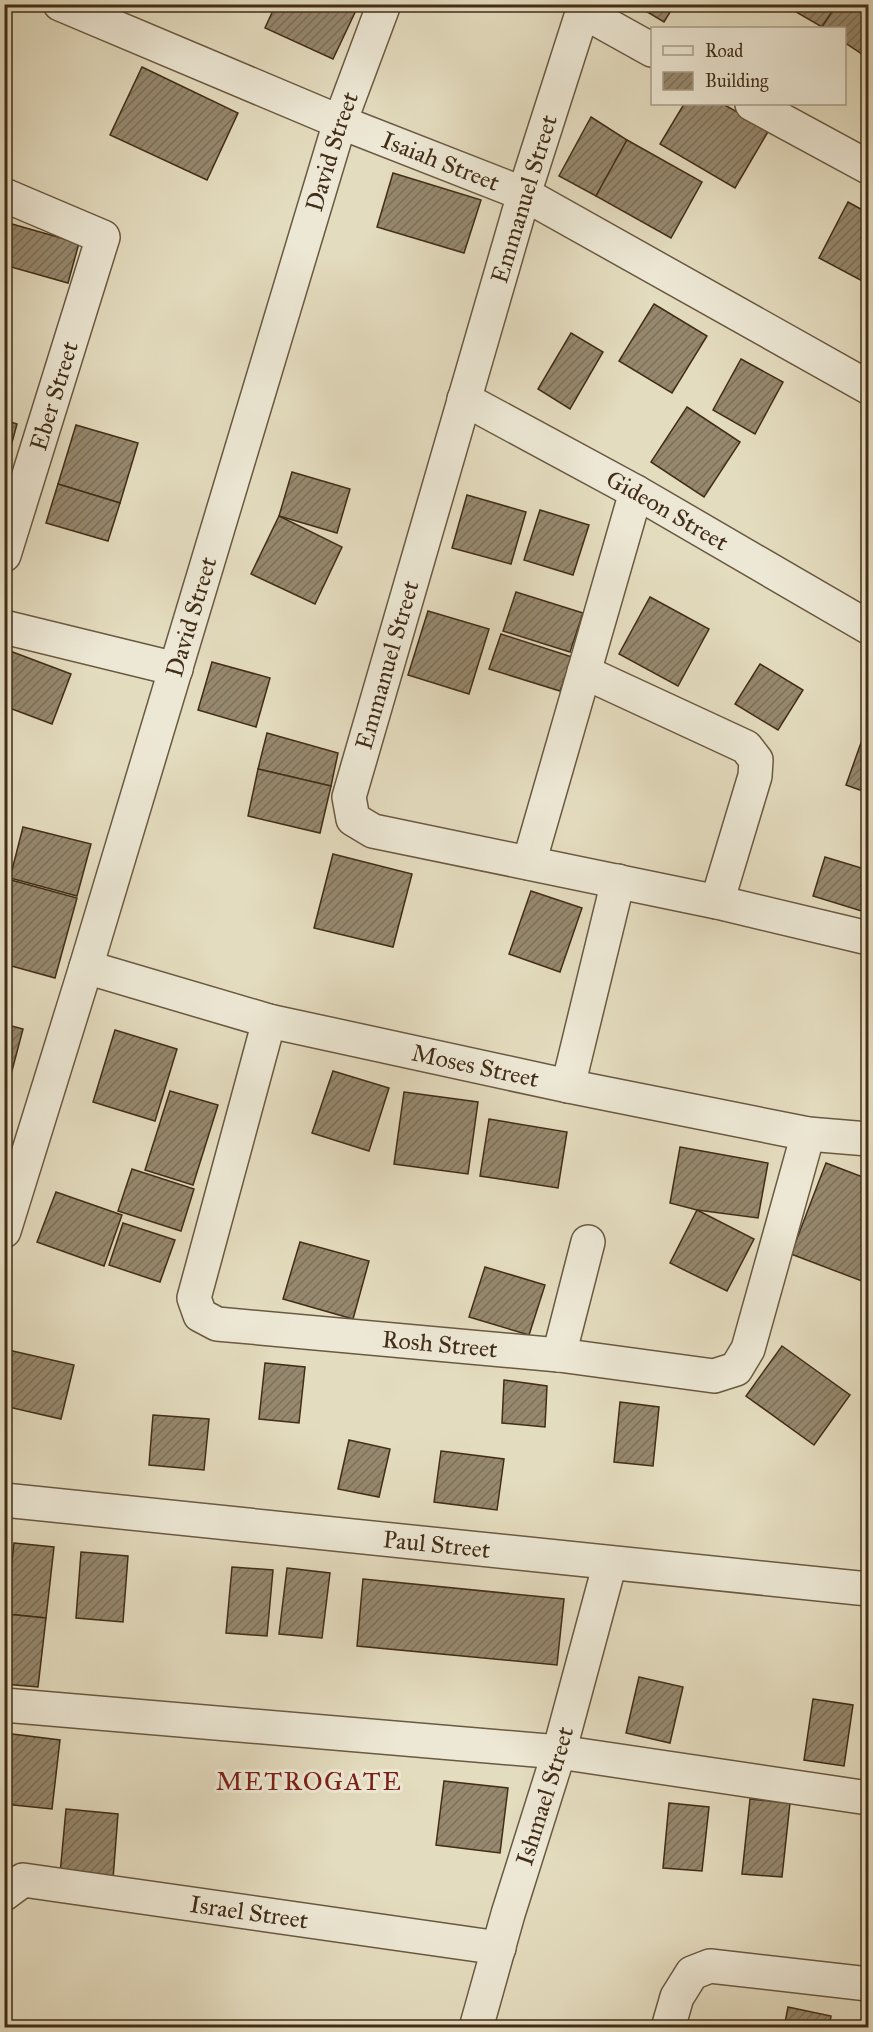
<svg xmlns="http://www.w3.org/2000/svg" width="873" height="2032" viewBox="0 0 873 2032" font-family="'IM FELL Great Primer',serif">
<defs>
<pattern id="building-hatch" width="6" height="6" patternUnits="userSpaceOnUse" patternTransform="scale(1.5)"><rect width="6" height="6" fill="#96886e"/><path d="M-1 1l2-2M0 6l6-6M5 7l2-2" fill="none" stroke="#7c7059"/></pattern>
</defs>
<rect width="100%" height="100%" fill="#e4dcbf"/>
<filter id="stains"><feTurbulence type="fractalNoise" baseFrequency=".00333" numOctaves="4"/><feColorMatrix values="0 0 0 0 .2 0 0 0 0 .09 0 0 0 0 .02 0 0 0 .5 -.17"/></filter>
<radialGradient id="worn" r=".72"><stop offset=".6" stop-color="#630" stop-opacity="0"/><stop offset="1" stop-color="#630" stop-opacity=".3"/></radialGradient>
<g fill="url(#building-hatch)" stroke="#422d17" stroke-width="1.5">
<path d="M276 4H354L358 6 333 59 265 28Z"/>
<path d="M634 4H675L664 22Z"/>
<path d="M794 4H837L822 27 791 9Z"/>
<path d="M837 4H868V58L844 42V28L822 27Z"/>
<path d="M142 67 238 113 207 180 110 135Z"/>
<path d="M684 104H723L769 130 735 188 660 144Z"/>
<path d="M591 117 627 140 596 196 559 176Z"/>
<path d="M627 140 702 182 671 238 596 196Z"/>
<path d="M393 173 481 200 464 253 377 227Z"/>
<path d="M848 202 868 213V284L819 258Z"/>
<path d="M12 224 79 243 68 283 4 265V251Z"/>
<path d="M654 304 707 336 672 393 619 361Z"/>
<path d="M571 333 603 352 570 409 538 389Z"/>
<path d="M741 359 783 382 755 434 713 410Z"/>
<path d="M687 407 740 442 704 497 651 462Z"/>
<path d="M4 420 17 424 4 472Z"/>
<path d="M76 425 138 443 120 503 58 484Z"/>
<path d="M292 472 350 489 337 533 279 516Z"/>
<path d="M58 484 120 503 108 541 46 523Z"/>
<path d="M467 495 526 512 511 564 452 548Z"/>
<path d="M540 510 589 525 573 575 524 560Z"/>
<path d="M279 516 342 547 315 604 251 574Z"/>
<path d="M516 592 583 613 570 652 503 631Z"/>
<path d="M650 597 709 629 678 686 619 654Z"/>
<path d="M428 611 489 629 469 694 408 675Z"/>
<path d="M501 634 572 657 560 691 489 669Z"/>
<path d="M10 651 71 674 52 724 4 706V665Z"/>
<path d="M212 662 270 678 256 727 198 710Z"/>
<path d="M760 664 803 690 778 730 735 704Z"/>
<path d="M868 723V793L846 785Z"/>
<path d="M267 733 338 753 331 786 258 769Z"/>
<path d="M258 769 331 786 320 833 248 816Z"/>
<path d="M23 827 91 844 77 896 10 878Z"/>
<path d="M333 854 412 874 393 947 314 928Z"/>
<path d="M825 857 868 870V913L813 896Z"/>
<path d="M11 880 77 898 55 978 4 964V904Z"/>
<path d="M531 891 582 908 560 972 509 954Z"/>
<path d="M4 1024 23 1029 4 1101Z"/>
<path d="M115 1030 177 1049 155 1121 93 1102Z"/>
<path d="M333 1071 389 1088 369 1151 312 1133Z"/>
<path d="M170 1091 218 1105 193 1185 145 1170Z"/>
<path d="M404 1092 478 1102 468 1174 394 1164Z"/>
<path d="M489 1119 567 1132 558 1188 480 1176Z"/>
<path d="M680 1147 768 1163 758 1218 697 1210 670 1203Z"/>
<path d="M826 1163 868 1179 867 1283 791 1254Z"/>
<path d="M132 1169 194 1189 181 1231 118 1211Z"/>
<path d="M56 1192 122 1215 104 1266 37 1242Z"/>
<path d="M697 1210 754 1239 727 1291 670 1263Z"/>
<path d="M123 1223 175 1240 160 1282 109 1265Z"/>
<path d="M300 1242 369 1261 353 1319 283 1299Z"/>
<path d="M485 1267 545 1285 529 1335 469 1317Z"/>
<path d="M782 1346 850 1395 814 1445 746 1396Z"/>
<path d="M4 1349 74 1365 61 1419 4 1406Z"/>
<path d="M265 1363 305 1367 299 1423 259 1419Z"/>
<path d="M504 1380 547 1386 545 1427 502 1423Z"/>
<path d="M620 1402 659 1407 653 1466 614 1462Z"/>
<path d="M153 1415 209 1419 204 1470 149 1465Z"/>
<path d="M349 1440 390 1449 379 1497 338 1489Z"/>
<path d="M441 1451 504 1459 497 1510 434 1502Z"/>
<path d="M14 1543 54 1547 46 1618 6 1614Z"/>
<path d="M81 1552 128 1556 123 1622 76 1618Z"/>
<path d="M232 1567 273 1570 267 1636 226 1633Z"/>
<path d="M287 1568 330 1573 322 1638 279 1634Z"/>
<path d="M363 1579 564 1599 557 1665 357 1646Z"/>
<path d="M6 1614 46 1618 38 1687 4 1684Z"/>
<path d="M639 1677 683 1687 670 1743 626 1733Z"/>
<path d="M813 1699 853 1705 844 1766 804 1760Z"/>
<path d="M4 1733 60 1740 52 1809 4 1804Z"/>
<path d="M444 1781 508 1788 500 1853 436 1845Z"/>
<path d="M750 1799 790 1803 782 1877 742 1874Z"/>
<path d="M669 1803 709 1807 702 1871 663 1868Z"/>
<path d="M66 1809 118 1814 113 1879 60 1874Z"/>
<path d="M788 2007 831 2016 829 2028H784Z"/>
</g>
<g fill="none" stroke-linecap="round" stroke-linejoin="round">
<g stroke="#6a5941" stroke-width="36">
<g id="minor">
<path id="s1" d="M60 4 340 122 524 194 868 387"/>
<path d="M585 4 524 194 349 797 353 819 373 831 717 902 868 938"/>
<path d="M582 11 652 50"/>
<path d="M752 104 868 167"/>
<path d="M4 195 103 237 4 555"/>
<path id="s2" d="M464 399 636 492 868 627"/>
<path d="M4 627 176 669"/>
<path d="M584 672 746 747 756 760 755 776 717 902"/>
<path d="M529 863 636 492"/>
<path id="s3" d="M86 967 269 1021 568 1086 808 1134 868 1139"/>
<path id="s4" d="M269 1021 194 1298 200 1315 217 1324 559 1355 714 1376 736 1369 748 1349 808 1134"/>
<path d="M568 1086 618 881"/>
<path id="s5" d="M4 1231 86 967 340 122 384 4"/>
<path d="M559 1355 588 1242"/>
<path id="s6" d="M4 1500 868 1589"/>
<path d="M4 1705 559 1752 868 1798"/>
<path id="s7" d="M4 1894 23 1880 499 1948"/>
<path id="s8" d="M476 2028 508 1914 559 1752 610 1563"/>
<path d="M668 2028 677 1997 692 1973 710 1966 868 1984"/>
</g>
</g>
<use href="#minor" stroke="#ede8d5" stroke-width="33"/>
</g>
<g text-anchor="middle" dominant-baseline="central" stroke-width="6" stroke-linejoin="round" paint-order="stroke">
<g font-size="24" fill="#422d17" stroke="#ede8d5">
<text stroke="none"><textPath href="#s5" startOffset="1128">David Street</textPath></text>
<text stroke="none"><textPath href="#s1" startOffset="412">Isaiah Street</textPath></text>
<text transform="translate(524 199) rotate(-73)">Emmanuel Street</text>
<text transform="translate(54 396) rotate(-73)">Eber Street</text>
<text stroke="none"><textPath href="#s2" startOffset="232">Gideon Street</textPath></text>
<text stroke="none"><textPath href="#s5" startOffset="642">David Street</textPath></text>
<text transform="translate(387 665) rotate(-74)">Emmanuel Street</text>
<text stroke="none"><textPath href="#s3" startOffset="402">Moses Street</textPath></text>
<text stroke="none"><textPath href="#s4" startOffset="548">Rosh Street</textPath></text>
<text stroke="none"><textPath href="#s6" startOffset="435">Paul Street</textPath></text>
<text stroke="none"><textPath href="#s8" startOffset="242">Ishmael Street</textPath></text>
<text stroke="none"><textPath href="#s7" startOffset="252">Israel Street</textPath></text>
</g>
<g font-size="26" letter-spacing="1.5" fill="#7a1f14" stroke="#ede8d5">
<text x="309" y="1781">METROGATE</text>
</g>
</g>
<rect width="873" height="2032" fill="none" stroke="#e4dcbf" stroke-width="24"/>
<rect x="6" y="6" width="861" height="2020" fill="none" stroke="#422d17" stroke-width="3"/>
<rect x="12" y="12" width="849" height="2008" fill="none" stroke="#422d17" stroke-width="1.5"/>
<rect x="651" y="27" width="195" height="78" fill="#ede8d5" stroke="#a99d89" stroke-width="1.5"/>
<rect x="663" y="46" width="30" height="9" fill="#ede8d5" stroke="#a99d89" stroke-width="1.5"/>
<text x="705" y="57" font-size="18" fill="#422d17">Road</text>
<rect x="663" y="72" width="30" height="18" fill="url(#building-hatch)" stroke="#a99d89" stroke-width="1.5"/>
<text x="705" y="87" font-size="18" fill="#422d17">Building</text>
<rect width="100%" height="100%" filter="url(#stains)"/>
<rect width="100%" height="100%" fill="url(#worn)"/>
</svg>
